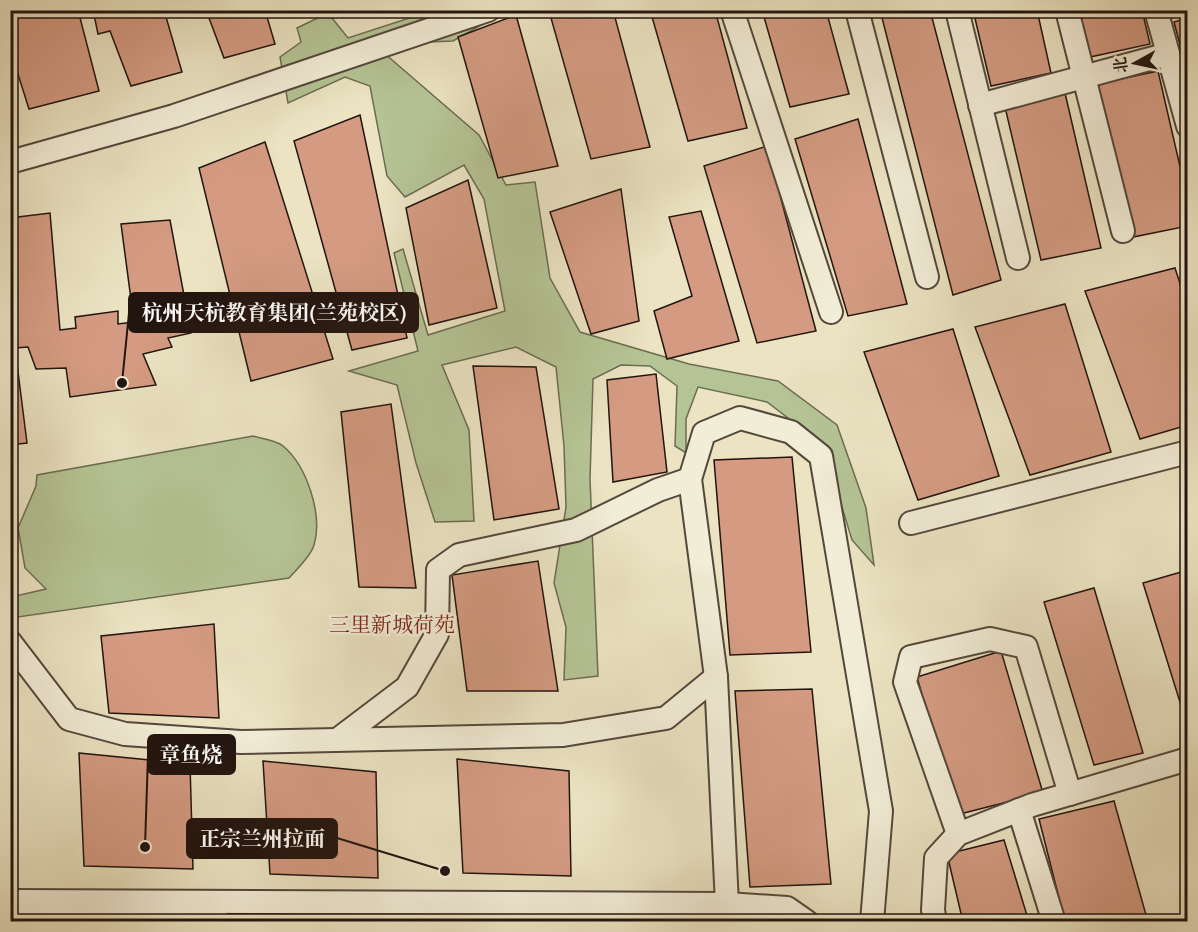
<svg xmlns="http://www.w3.org/2000/svg" width="1198" height="932" viewBox="0 0 1198 932" font-family="'EB Garamond','Noto Serif SC',serif">
<rect width="100%" height="100%" fill="#ebe3c2"/>
<filter id="stains"><feTurbulence type="fractalNoise" baseFrequency=".00333" numOctaves="4"/><feColorMatrix values="0 0 0 0 .2 0 0 0 0 .09 0 0 0 0 .02 0 0 0 .5 -.17"/></filter>
<radialGradient id="worn" r=".72"><stop offset=".6" stop-color="#630" stop-opacity="0"/><stop offset="1" stop-color="#630" stop-opacity=".3"/></radialGradient>
<g fill="#b5c495" stroke="#6c6c52" stroke-width="1.5">
<path d="M431 11H536L499 15 453 41 405 43 384 53 479 135 506 185 535 182 550 278 580 332 689 364 778 381 837 425 866 508 874 565 852 540 823 445 767 402 698 387 686 419V453L675 446 677 386 650 366 621 365 593 379 590 479 598 676 564 680 566 627 554 583 566 507 564 446 556 367 516 347 442 365 469 430 474 521 435 522 416 463 397 385 349 371 418 351 394 253 403 249 428 335 505 311 484 199 464 165 405 197 387 176 370 86 345 77 288 103 280 57 301 42 297 28 328 13 348 38Z"/>
<path d="M253 436C262 439 276 440 283 446 307 466 323 515 314 545 311 556 297 569 289 578L11 618V597L46 589 25 568 18 528 36 486 37 475Z"/>
</g>
<g fill="#d49b82" stroke="#22140f" stroke-width="1.5">
<path d="M10 10H78L99 91 29 109 10 49Z"/>
<path d="M93 10H164L182 72 131 86 110 31 98 34Z"/>
<path d="M206 10H265L275 44 224 58Z"/>
<path d="M356 10H377L358 16Z"/>
<path d="M570 10H613L650 147 591 159 551 18Z"/>
<path d="M650 10H715L747 128 688 141Z"/>
<path d="M762 10H826L849 94 790 107Z"/>
<path d="M880 10H930L1001 280 953 295Z"/>
<path d="M973 10H1037L1051 73 991 86Z"/>
<path d="M1079 10H1142L1150 44 1090 57Z"/>
<path d="M516 15 558 166 498 178 458 37Z"/>
<path d="M1188 18V75L1174 22Z"/>
<path d="M1158 71 1188 201V226L1133 237 1097 84Z"/>
<path d="M1065 93 1101 248 1041 260 1005 107Z"/>
<path d="M360 115 407 338 352 350 294 141Z"/>
<path d="M858 119 907 304 848 316 795 139Z"/>
<path d="M265 142 333 359 251 381 199 168Z"/>
<path d="M767 146 816 331 757 343 704 166Z"/>
<path d="M468 180 497 308 429 325 406 208Z"/>
<path d="M621 189 639 321 591 334 550 212Z"/>
<path d="M701 211 739 341 667 359 654 311 692 296 669 217Z"/>
<path d="M50 213 60 330 76 328 75 317 118 311V324L134 322 121 224 170 220 191 333 168 338 172 347 143 354 156 385 70 397 66 368 36 369 28 347 15 348 27 443 10 445V336L17 334 10 289V218Z"/>
<path d="M1175 268 1188 308V425L1140 439 1085 291Z"/>
<path d="M1065 304 1111 452 1030 475 975 327Z"/>
<path d="M953 329 999 476 918 500 864 352Z"/>
<path d="M473 366 536 367 559 509 494 520Z"/>
<path d="M656 374 667 472 613 482 607 380Z"/>
<path d="M391 404 416 588 359 587 341 412Z"/>
<path d="M792 457 811 652 730 655 714 460Z"/>
<path d="M538 561 558 691H467L452 575Z"/>
<path d="M1188 570V728L1143 583Z"/>
<path d="M1094 588 1143 753 1094 765 1044 602Z"/>
<path d="M214 624 219 718 109 713 101 636Z"/>
<path d="M1001 651 1043 793 956 815 917 677Z"/>
<path d="M812 689 831 884 750 887 735 691Z"/>
<path d="M79 753 190 764 193 869 84 866Z"/>
<path d="M457 759 569 771 571 876 463 873Z"/>
<path d="M263 761 376 772 378 878 270 874Z"/>
<path d="M1114 801 1148 922H1065L1039 819Z"/>
<path d="M1004 840 1029 922H963L947 854Z"/>
</g>
<g fill="none" stroke-linecap="round" stroke-linejoin="round">
<g stroke="#54483c" stroke-width="26">
<g id="minor">
<path d="M732 10 831 312"/>
<path d="M857 10 927 277"/>
<path d="M957 10 1018 258"/>
<path d="M1067 10 1123 231"/>
<path d="M1156 10 1188 126"/>
<path d="M980 105 1168 54"/>
<path d="M10 162 174 116 488 10"/>
<path d="M911 523 1188 452"/>
<path d="M10 642 69 719 125 734 241 742 563 735 666 718 716 677 690 479 704 433 740 418 791 432 821 456 881 811 872 922"/>
<path d="M716 677 727 904"/>
<path d="M337 740 407 687 437 634 438 570 459 555 576 530 658 490 690 479"/>
<path d="M1019 810 1054 922"/>
<path d="M958 834 905 682 911 657 990 639 1026 647 1070 794"/>
<path d="M10 901 727 904 787 908 807 922"/>
<path d="M26 922V917L220 922"/>
<path d="M935 922 933 910 936 858 958 834 1032 805 1188 759"/>
</g>
</g>
<use href="#minor" stroke="#f2edd7" stroke-width="22"/>
</g>
<g text-anchor="middle" dominant-baseline="central" stroke-width="5" stroke-linejoin="round" paint-order="stroke">
<g font-size="21" fill="#7a1f14" stroke="#f2edd7">
<text x="392" y="624">三里新城荷苑</text>
</g>
</g>
<path fill="none" stroke="#22140f" stroke-width="2" d="M122 383L129 313M145 847L148 755M445 871L337 838"/>
<g fill="#22140f" stroke="#f2edd7" stroke-width="2">
<circle cx="122" cy="383" r="6"/>
<circle cx="145" cy="847" r="6"/>
<circle cx="445" cy="871" r="6"/>
</g>
<g fill="#22140f" stroke="#22140f" stroke-width="2">
<rect x="129" y="293" width="289" height="39" rx="6"/>
<rect x="148" y="735" width="87" height="39" rx="6"/>
<rect x="187" y="819" width="150" height="39" rx="6"/>
</g>
<g font-size="21" text-anchor="middle" font-weight="bold" fill="#fff">
<text x="274" y="320">杭州天杭教育集团(兰苑校区)</text>
<text x="191" y="762">章鱼烧</text>
<text x="262" y="846">正宗兰州拉面</text>
</g>
<rect width="1198" height="932" fill="none" stroke="#ebe3c2" stroke-width="36"/>
<rect x="12" y="12" width="1174" height="908" fill="none" stroke="#22140f" stroke-width="3"/>
<rect x="18" y="18" width="1162" height="896" fill="none" stroke="#22140f" stroke-width="1.5"/>
<g transform="translate(1135 63) rotate(262)" stroke="#f2edd7" stroke-width="4.5" paint-order="stroke">
<path d="M0-4.5L10 22L0 15L-10 22Z" fill="#22140f"/>
<text y="-9" font-size="16" font-weight="bold" text-anchor="middle" fill="#22140f">北</text>
</g>
<rect width="100%" height="100%" filter="url(#stains)"/>
<rect width="100%" height="100%" fill="url(#worn)"/>
</svg>
